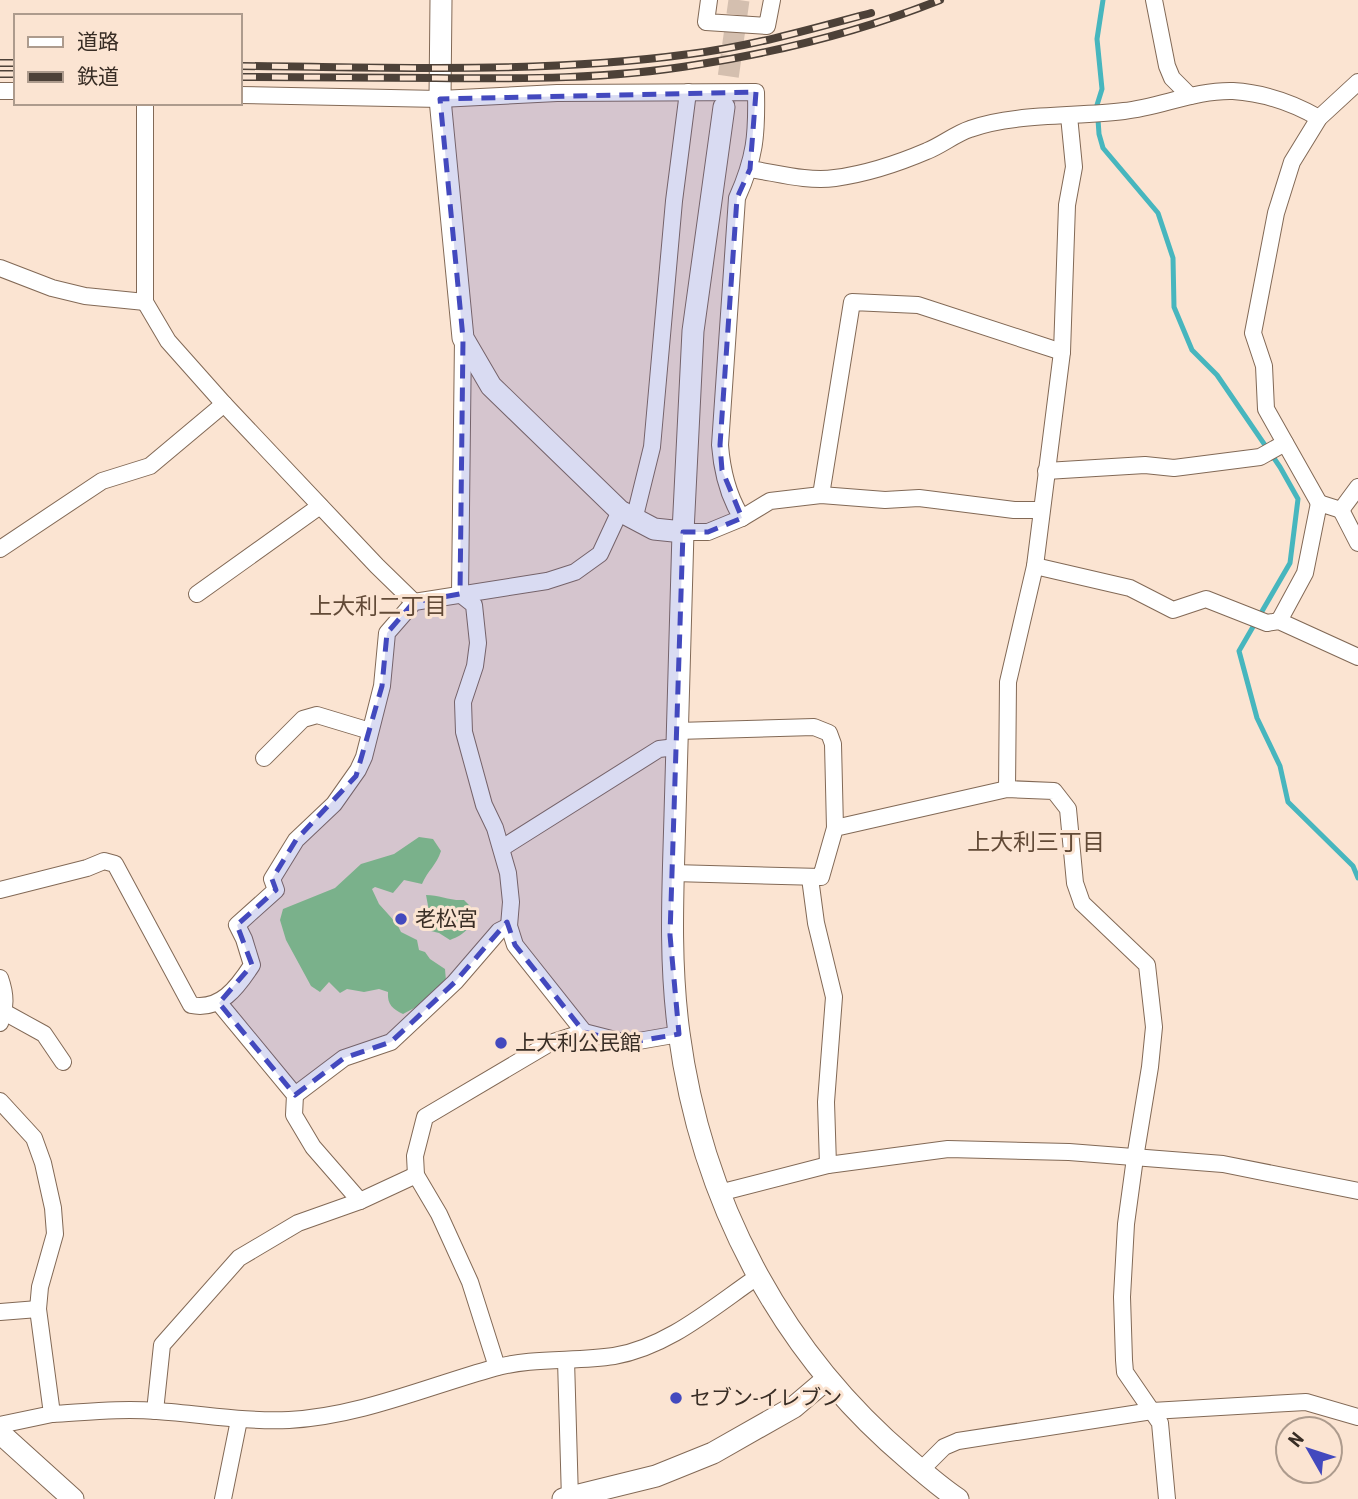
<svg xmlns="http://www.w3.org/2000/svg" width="1358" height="1499" viewBox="0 0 1358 1499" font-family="'Roboto Condensed','Noto Sans JP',sans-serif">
<rect width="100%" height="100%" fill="#fbe4d2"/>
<g fill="#89cb7f">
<path d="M419 837 433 839 441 851C436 866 428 870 422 884L404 880 393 893 375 887 372 889 379 904 397 924 401 932 417 940 419 950 425 952 430 959 445 969 446 981 420 1005 403 1014C393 1009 387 1005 388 992L379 989 364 992 347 989 340 993 329 982 320 992 311 986 286 940 280 920 283 909 335 888 361 864 394 854Z"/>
<path d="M426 895C439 895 450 901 464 900L474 910C472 927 466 934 450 940L439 933 427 930 422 922 429 911Z"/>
</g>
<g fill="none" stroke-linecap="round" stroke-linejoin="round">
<path stroke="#47b6be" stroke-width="5" d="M1103 0 1097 39 1102 89 1097 105 1099 134 1103 148 1158 213 1173 258 1174 307 1192 350 1217 375 1280 467 1298 499 1290 563 1239 651 1257 718 1280 766 1288 802 1353 866 1358 878"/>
<path stroke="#d4bfaf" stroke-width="21" stroke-dasharray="21 10" stroke-linecap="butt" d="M724 107 739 0"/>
<g stroke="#826956" stroke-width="18">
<g id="street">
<path d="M709 0 706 22 767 26 772 0"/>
<path d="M1154 0 1167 66 1172 78 1190 96"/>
<path d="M0 91H16"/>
<path d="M240 95 440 99 557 93 756 92C757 135 755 158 737 198L720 445C722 471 728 496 742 518L708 532H683"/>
<path d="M145 103V302L168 341 224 404 377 566 414 602"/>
<path d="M750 169C777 173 808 182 835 178 865 174 899 163 927 151 942 145 955 134 970 129 1013 113 1077 117 1124 111 1161 107 1195 90 1233 91 1264 93 1293 103 1319 118"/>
<path d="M0 268 52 288 85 296 145 302"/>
<path d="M1046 471 1145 465 1174 468 1260 457 1285 443"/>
<path d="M821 495 852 302 918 305 1062 352"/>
<path d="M1319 503 1266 409 1264 366 1253 333 1276 213 1292 162 1319 118 1358 82"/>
<path d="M1341 510 1358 543"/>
<path d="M742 518 770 501 821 495 885 500 919 498 1014 510H1041"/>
<path d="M634 520 652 447 674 201 688 92"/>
<path d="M0 549 102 481 150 466 224 404"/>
<path d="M1035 566 1130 588 1173 610 1206 599 1267 623 1279 621 1358 657"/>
<path d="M197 594 320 506"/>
<path d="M460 594 474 605 478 643 475 666 463 702 464 732 484 805 495 828 508 873 511 902 509 926 515 945 584 1032"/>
<path d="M460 594 463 338"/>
<path d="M1279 621 1305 573 1319 503 1341 510 1358 487"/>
<path d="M677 731 814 727 829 733 833 744 835 828"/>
<path d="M264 758 303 719 317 715 370 731"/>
<path d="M1007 789 1008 682 1035 566 1062 352 1067 205 1074 167 1069 116"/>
<path d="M502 848 659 749 676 747"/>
<path d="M673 873 821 877 835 828 1007 789 1054 791 1068 809 1075 883 1082 903 1147 965 1154 1027 1150 1067 1135 1158 1126 1224 1122 1297 1124 1360 1125 1372 1160 1423 1167 1499"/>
<path d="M810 878 816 923 834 997 826 1102 828 1165"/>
<path d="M0 890 87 868 104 861 115 864 191 1005C220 1011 237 988 252 965L244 939 237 925 276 890 272 879 296 840 334 804 358 770 364 757 382 686 387 633 414 602 547 581 575 572 600 554 620 511"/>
<path d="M0 978C6 995 6 1007 0 1023"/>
<path d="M219 1003 295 1095 294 1115 313 1147 360 1201"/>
<path d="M4 1012 44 1034 63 1062"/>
<path d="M295 1095 344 1058 391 1042 455 982 499 931 509 926"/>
<path d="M0 1101 34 1138 43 1163 53 1208 55 1234 40 1287 38 1309 52 1414 0 1425"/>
<path d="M719 1193 828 1165 948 1149 1069 1152 1223 1164 1358 1191"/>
<path d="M0 1312 38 1309"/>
<path d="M566 1360 570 1499"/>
<path d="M497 1367 470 1282 439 1214 416 1175 415 1156 425 1117 550 1043 584 1032 627 1043 679 1034"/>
<path d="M155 1411 162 1345 239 1258 298 1223 360 1201 416 1175"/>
<path d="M52 1414C87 1412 122 1408 157 1411 202 1414 245 1422 289 1420 360 1416 426 1387 494 1368 533 1357 575 1362 614 1356 668 1347 713 1307 757 1277"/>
<path d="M921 1470 944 1447 958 1441 1152 1411 1306 1402 1358 1417"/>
<path d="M223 1499 239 1420"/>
</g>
</g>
<g stroke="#826956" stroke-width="23">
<g id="secondary">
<path d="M441 0 440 99 463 338 491 386 620 511 654 529 683 532C680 626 677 720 675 815 673 888 669 959 679 1033 701 1199 780 1351 908 1459 924 1473 940 1487 958 1499"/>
<path d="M683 532 693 331 724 107"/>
<path d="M0 1433 73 1499"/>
<path d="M563 1499 656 1476 713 1453 794 1407 827 1379"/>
</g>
</g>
<use href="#street" stroke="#fff" stroke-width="16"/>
<use href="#secondary" stroke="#fff" stroke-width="21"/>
<g stroke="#4d4138" stroke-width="8">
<g id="rail">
<path d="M0 63H16"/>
<path d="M240 66C390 67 541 74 690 54 752 46 812 29 871 13"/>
<path d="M0 74H16"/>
<path d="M240 77C305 77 370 78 436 78 522 79 610 79 695 65 778 52 862 31 940 0"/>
</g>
</g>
<use href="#rail" stroke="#fbe4d2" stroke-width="5" stroke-dasharray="16" stroke-linecap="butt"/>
</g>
<path fill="#4349be" fill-opacity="0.2" stroke="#4349be" stroke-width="5" stroke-dasharray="14 9" stroke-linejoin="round" d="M756 92 750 169 737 198 720 445 722 470 742 518 708 532H683L670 935 679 1034 627 1043 584 1032 515 945 507 922 455 982 391 1042 344 1058 295 1095 219 1003 252 965 237 925 276 890 272 879 296 840 356 776 382 686 387 633 414 602 460 594 463 338 440 99Z"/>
<g fill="#4349be" stroke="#fbe4d2" stroke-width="2.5">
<circle cx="401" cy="919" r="7"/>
<circle cx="501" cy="1043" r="7"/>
<circle cx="676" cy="1398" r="7"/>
</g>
<g text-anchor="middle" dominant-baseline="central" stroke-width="6" stroke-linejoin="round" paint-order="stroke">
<g font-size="21" fill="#382d25" stroke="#fbe4d2" text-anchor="start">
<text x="415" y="919">老松宮</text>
<text x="515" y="1043">上大利公民館</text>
<text x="690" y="1398">セブン-イレブン</text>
</g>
<g font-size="23" fill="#624a37" stroke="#fbe4d2">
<text x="378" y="606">上大利二丁目</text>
<text x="1036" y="842">上大利三丁目</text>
</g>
</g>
<rect x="14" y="14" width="228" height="91" fill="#fbe4d2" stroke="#ad9b8d" stroke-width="2"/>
<rect x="28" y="37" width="35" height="10" fill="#ffffff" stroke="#ad9b8d" stroke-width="2"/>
<text x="77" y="49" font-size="21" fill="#382d25">道路</text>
<rect x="28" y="72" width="35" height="10" fill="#4d4138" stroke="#ad9b8d" stroke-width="2"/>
<text x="77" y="84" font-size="21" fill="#382d25">鉄道</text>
<g transform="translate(1309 1450) rotate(309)"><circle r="33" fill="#fbe4d2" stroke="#ad9b8d" stroke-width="2"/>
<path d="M0-5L12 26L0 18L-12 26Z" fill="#4349be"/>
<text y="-10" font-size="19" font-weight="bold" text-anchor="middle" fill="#382d25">N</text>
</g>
</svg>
